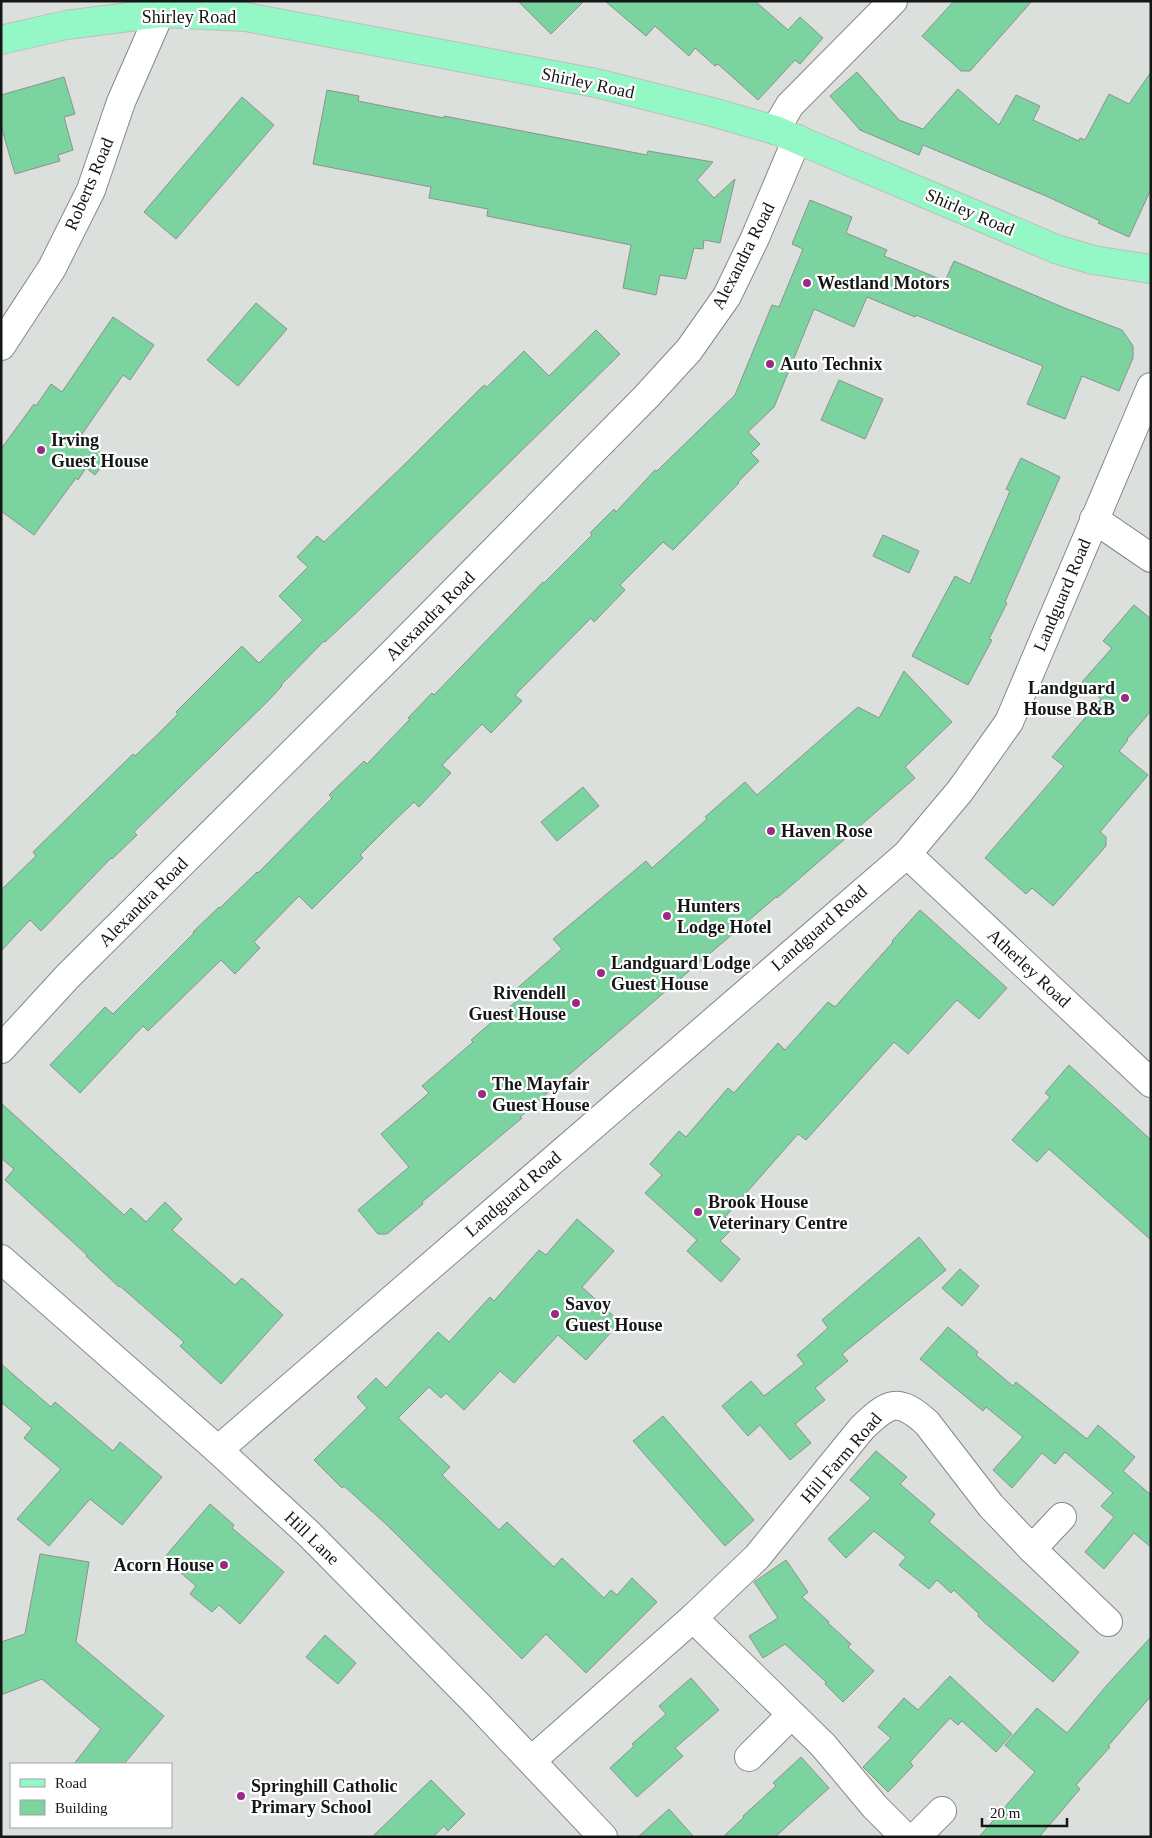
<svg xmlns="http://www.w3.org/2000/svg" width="1152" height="1838" viewBox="0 0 1152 1838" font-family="'Times New Roman',serif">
<rect width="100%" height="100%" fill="#dce0dd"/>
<g fill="#7bd4a0" stroke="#8d918e">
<path d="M518 1H584L551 34Z"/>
<path d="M605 1H755L788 30 800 17 823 38 800 64 795 60 758 100 718 64 715 66 695 48 689 56 655 26 646 36Z"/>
<path d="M954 1H1032L970 71H961L922 36Z"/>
<path d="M857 72 899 120 923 129 958 89 999 125 1016 95 1040 106 1033 120 1079 141 1080 138 1085 140 1109 94 1129 104 1151 72V189L1129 237 1098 223 1100 221 1046 196 923 145 919 155 860 130 830 96Z"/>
<path d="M64 77 75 114 64 117 73 150 58 155 60 161 15 174 1 126V95Z"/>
<path d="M327 90 359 96 358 101 444 118V116L647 155 648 151 713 162 697 180 714 198 735 179 720 243 704 240 703 249 694 248 686 279 660 275 656 295 623 288 631 245 487 216 488 209 429 198 431 187 313 164Z"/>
<path d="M242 97 274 125 176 239 144 212Z"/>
<path d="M810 200 852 217 846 233 887 250 884 256 945 281 954 261 1067 309 1122 330 1133 346V358L1119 391 1082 376 1065 419 1027 404 1043 366 916 315 915 317 867 297 854 327 814 309 774 407 748 432 760 444 751 453 759 461 738 482 739 483 673 550 663 542 620 585 625 590 594 622 591 618 515 695 522 701 491 733 482 724 442 765 451 773 419 807 414 802 390 825 360 855 363 858 312 909 299 896 254 942 260 948 235 974 221 960 148 1031 143 1026 80 1093 50 1065 105 1007 113 1014 194 933 193 932 219 907 220 908 257 872 258 873 332 798 329 795 364 761 367 764 410 719 408 718 432 693 434 695 543 582 544 583 592 535 590 533 614 509 616 512 655 470 657 471 735 395 772 305 779 307 803 249 792 244Z"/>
<path d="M256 303 287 329 238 386 207 360Z"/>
<path d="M113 317 154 345 130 380 123 375 80 437 108 458 95 475 86 468 78 480 76 478 34 535 1 511V449L34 404 36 406 51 384 62 392Z"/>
<path d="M596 330 620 354 359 610 325 642 324 641 281 685 282 686 267 702 134 832 137 835 112 859 111 858 41 931 30 920 1 951V890L36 856 33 852 133 754 135 756 158 734 178 714 176 712 242 646 259 663 303 620 279 596 308 567 297 557 317 536 324 542 407 462 484 385 487 387 524 351 549 376Z"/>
<path d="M839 380 883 399 865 439 821 420Z"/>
<path d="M1021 458 1060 477 1005 602 1007 603 989 639 992 640 968 685 912 656 955 576 970 584 1010 491 1006 489Z"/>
<path d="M883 535 919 551 909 573 873 556Z"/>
<path d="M1134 605 1151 619V711L1127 739 1128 740 1119 751 1148 775 1100 832 1106 837V846L1053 906 1032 888 1026 894 985 858 1064 766 1052 757 1101 699 1082 682 1112 648 1103 641Z"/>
<path d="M904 671 952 722 905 767 915 778 777 898 776 897 667 990 520 1117 522 1118 422 1202 423 1204 387 1234H378L358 1210 409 1167 381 1134 429 1093 422 1086 473 1042 471 1040 520 998 514 991 562 949 553 939 646 861 652 868 707 819 705 817 745 782 757 795 858 707 879 718Z"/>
<path d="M583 787 599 806 557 841 541 822Z"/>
<path d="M920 910 1007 988 979 1019 957 1000 908 1054 894 1042 806 1140 798 1134 725 1217 735 1226 720 1241 740 1259 721 1282 687 1251 697 1240 645 1193 662 1175 650 1164 679 1131 686 1137 728 1088 734 1093 778 1043 785 1050 828 1002 835 1007 893 942 892 941Z"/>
<path d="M1069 1065 1151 1140V1240L1049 1149 1037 1162 1012 1140 1050 1097 1045 1093Z"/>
<path d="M1 1103 124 1215 131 1208 146 1222 165 1202 182 1219 172 1230 235 1285 242 1278 283 1315 221 1384 180 1346 184 1342 120 1286 119 1287 86 1256 87 1255 5 1180 14 1169 1 1158Z"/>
<path d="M577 1219 614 1251 582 1287 620 1322 586 1360 558 1335 514 1383 500 1371 464 1410 446 1393 441 1398 429 1387 398 1418 450 1467 442 1475 499 1530 507 1522 554 1567 562 1558 604 1598 611 1590 617 1595 632 1578 657 1602 586 1673 546 1634 522 1659 388 1526 344 1486 342 1488 314 1460 367 1408 357 1397 376 1378 386 1388 438 1332 449 1342 490 1297 494 1301 539 1250 546 1255Z"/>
<path d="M919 1237 946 1270 842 1354 848 1361 815 1388 825 1400 795 1424 811 1443 790 1460 760 1425 748 1436 722 1406 751 1381 764 1396 804 1364 797 1355 828 1328 822 1320Z"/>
<path d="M960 1269 979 1286 962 1306 942 1288Z"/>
<path d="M948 1327 978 1352 976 1355 1013 1386 1016 1382 1087 1439 1098 1425 1135 1457 1123 1471 1151 1495V1547L1134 1533 1104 1569 1085 1552 1114 1517 1101 1506 1113 1493 1065 1452 1055 1464 1042 1453 1012 1488 993 1470 1023 1437 986 1407 983 1411 920 1359Z"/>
<path d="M1 1364 51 1407 55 1402 113 1451 120 1442 162 1477 122 1525 90 1499 49 1546 17 1519 61 1469 24 1438 32 1428 1 1402Z"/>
<path d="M663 1416 754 1520 725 1546 633 1441Z"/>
<path d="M876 1451 907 1477 900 1484 935 1514 929 1522 1079 1652 1053 1682 984 1622 978 1616 979 1614 954 1590 951 1593 937 1580 929 1589 899 1565 906 1557 874 1531 846 1558 828 1539 871 1498 850 1480Z"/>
<path d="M210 1504 234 1525 232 1528 284 1572 240 1624 219 1605 212 1612 190 1594 196 1586 164 1558Z"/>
<path d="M40 1554 89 1562 76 1642 164 1716 124 1764H74L101 1729 42 1679 1 1695V1642L25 1634Z"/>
<path d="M786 1560 808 1592 802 1597 829 1622 828 1623 851 1644 848 1647 874 1671 843 1702 825 1684 826 1682 785 1644 763 1658 749 1636 778 1618 754 1582Z"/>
<path d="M325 1635 356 1663 338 1684 306 1657Z"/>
<path d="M1151 1637V1696L1108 1746 1110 1747 1076 1785 1080 1789 1058 1815 1039 1837H979L1035 1772 1005 1745 1037 1708 1067 1733 1107 1685Z"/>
<path d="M950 1676 1012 1734 996 1752 962 1721 958 1725 950 1718 910 1762 913 1766 888 1792 863 1767 891 1738 878 1727 904 1698 918 1710Z"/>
<path d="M691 1678 719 1710 675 1748 683 1756 637 1797 610 1768 634 1746 632 1744 666 1714 659 1706Z"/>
<path d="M801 1757 829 1788 775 1837H723L744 1817 743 1816 776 1786 773 1783Z"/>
<path d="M431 1780 465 1814 448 1831 444 1826 433 1837H372Z"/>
<path d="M669 1809 694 1837H638Z"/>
</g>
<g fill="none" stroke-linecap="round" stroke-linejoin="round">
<g stroke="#858986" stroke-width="30">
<g id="street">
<path d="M775 130 790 105 893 1"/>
<path d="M1 346 52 268 91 190 121 102 160 13"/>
<path d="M1094 519 1151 558"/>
<path d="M907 854 1151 1083"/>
<path d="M1 1049 67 977 394 652 646 397 689 350 727 296 755 238 797 139"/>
<path d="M218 1450 907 854 960 791 1009 722 1151 387"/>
<path d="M1032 1549 1062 1517"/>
<path d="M693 1618 823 1745 875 1807 905 1837"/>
<path d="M749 1757 791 1715"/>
<path d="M532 1760 693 1618 757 1557 862 1428C888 1403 897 1396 927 1423L991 1506 1032 1549 1108 1622"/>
<path d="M916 1837 942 1811"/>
</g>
</g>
<g stroke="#858986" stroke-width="30">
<path id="secondary" d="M1 1259 218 1450 309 1534 478 1705 603 1837"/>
</g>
<g stroke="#bdbebe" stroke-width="30">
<path id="primary" d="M1 40 66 25 160 13 246 17 596 83 712 112 775 130 1056 249 1093 260 1151 269"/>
</g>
<use href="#street" stroke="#fff" stroke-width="28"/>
<use href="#secondary" stroke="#fff" stroke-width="28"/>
<use href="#primary" stroke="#94f7c6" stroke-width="28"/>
</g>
<g fill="#9c2985" stroke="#fff" stroke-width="2">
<circle cx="807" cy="283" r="5"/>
<circle cx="770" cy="364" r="5"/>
<circle cx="41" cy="450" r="5"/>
<circle cx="1125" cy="698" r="5"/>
<circle cx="771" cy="831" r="5"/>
<circle cx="667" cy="916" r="5"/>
<circle cx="601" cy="973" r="5"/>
<circle cx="576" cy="1003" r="5"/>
<circle cx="482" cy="1094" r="5"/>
<circle cx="698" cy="1212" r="5"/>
<circle cx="555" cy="1314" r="5"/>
<circle cx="224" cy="1565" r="5"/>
<circle cx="241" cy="1796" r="5"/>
</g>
<g text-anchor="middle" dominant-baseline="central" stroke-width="4.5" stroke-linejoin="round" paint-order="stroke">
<g font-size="18" fill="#151716" stroke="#fff">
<text x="189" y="17">Shirley Road</text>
<text transform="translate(588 83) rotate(12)">Shirley Road</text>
<text transform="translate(89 184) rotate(-67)">Roberts Road</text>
<text transform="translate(970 212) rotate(23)">Shirley Road</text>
<text transform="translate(743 256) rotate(-63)">Alexandra Road</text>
<text transform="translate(1062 595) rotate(-67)">Landguard Road</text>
<text transform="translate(430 616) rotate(-45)">Alexandra Road</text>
<text transform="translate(143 902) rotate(-45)">Alexandra Road</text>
<text transform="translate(819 928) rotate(-41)">Landguard Road</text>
<text transform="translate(1029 968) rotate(43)">Atherley Road</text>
<text transform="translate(513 1194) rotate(-41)">Landguard Road</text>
<text transform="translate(841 1458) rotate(-49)">Hill Farm Road</text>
<text transform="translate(312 1538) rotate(44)">Hill Lane</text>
</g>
<g font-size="18" font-weight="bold" fill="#151716" stroke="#fff" text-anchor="start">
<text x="817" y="283">Westland Motors</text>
<text x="780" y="364">Auto Technix</text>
<text x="51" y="440">Irving<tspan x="51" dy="21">Guest House</tspan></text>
<text x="1115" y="688" text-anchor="end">Landguard<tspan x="1115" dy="21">House B&amp;B</tspan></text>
<text x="781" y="831">Haven Rose</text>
<text x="677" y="906">Hunters<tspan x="677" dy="21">Lodge Hotel</tspan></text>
<text x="611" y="963">Landguard Lodge<tspan x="611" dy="21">Guest House</tspan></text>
<text x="566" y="993" text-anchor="end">Rivendell<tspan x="566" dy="21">Guest House</tspan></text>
<text x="492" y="1084">The Mayfair<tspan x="492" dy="21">Guest House</tspan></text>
<text x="708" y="1202">Brook House<tspan x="708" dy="21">Veterinary Centre</tspan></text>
<text x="565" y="1304">Savoy<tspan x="565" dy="21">Guest House</tspan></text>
<text x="214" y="1565" text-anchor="end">Acorn House</text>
<text x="251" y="1786">Springhill Catholic<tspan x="251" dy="21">Primary School</tspan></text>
</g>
</g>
<rect width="1152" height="1838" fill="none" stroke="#151716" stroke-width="5"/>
<rect x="10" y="1763" width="162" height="65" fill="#ffffff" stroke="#a1a2a2"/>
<rect x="20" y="1779" width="25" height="8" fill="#94f7c6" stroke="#a1a2a2"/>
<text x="55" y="1788" font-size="15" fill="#151716">Road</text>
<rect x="20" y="1800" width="25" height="15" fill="#7bd4a0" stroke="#a1a2a2"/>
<text x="55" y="1813" font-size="15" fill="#151716">Building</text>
<path d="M982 1818v8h85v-8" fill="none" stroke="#151716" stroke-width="2.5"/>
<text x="990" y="1818" font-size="15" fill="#151716" stroke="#ffffff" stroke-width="4" paint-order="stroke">20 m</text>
</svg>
